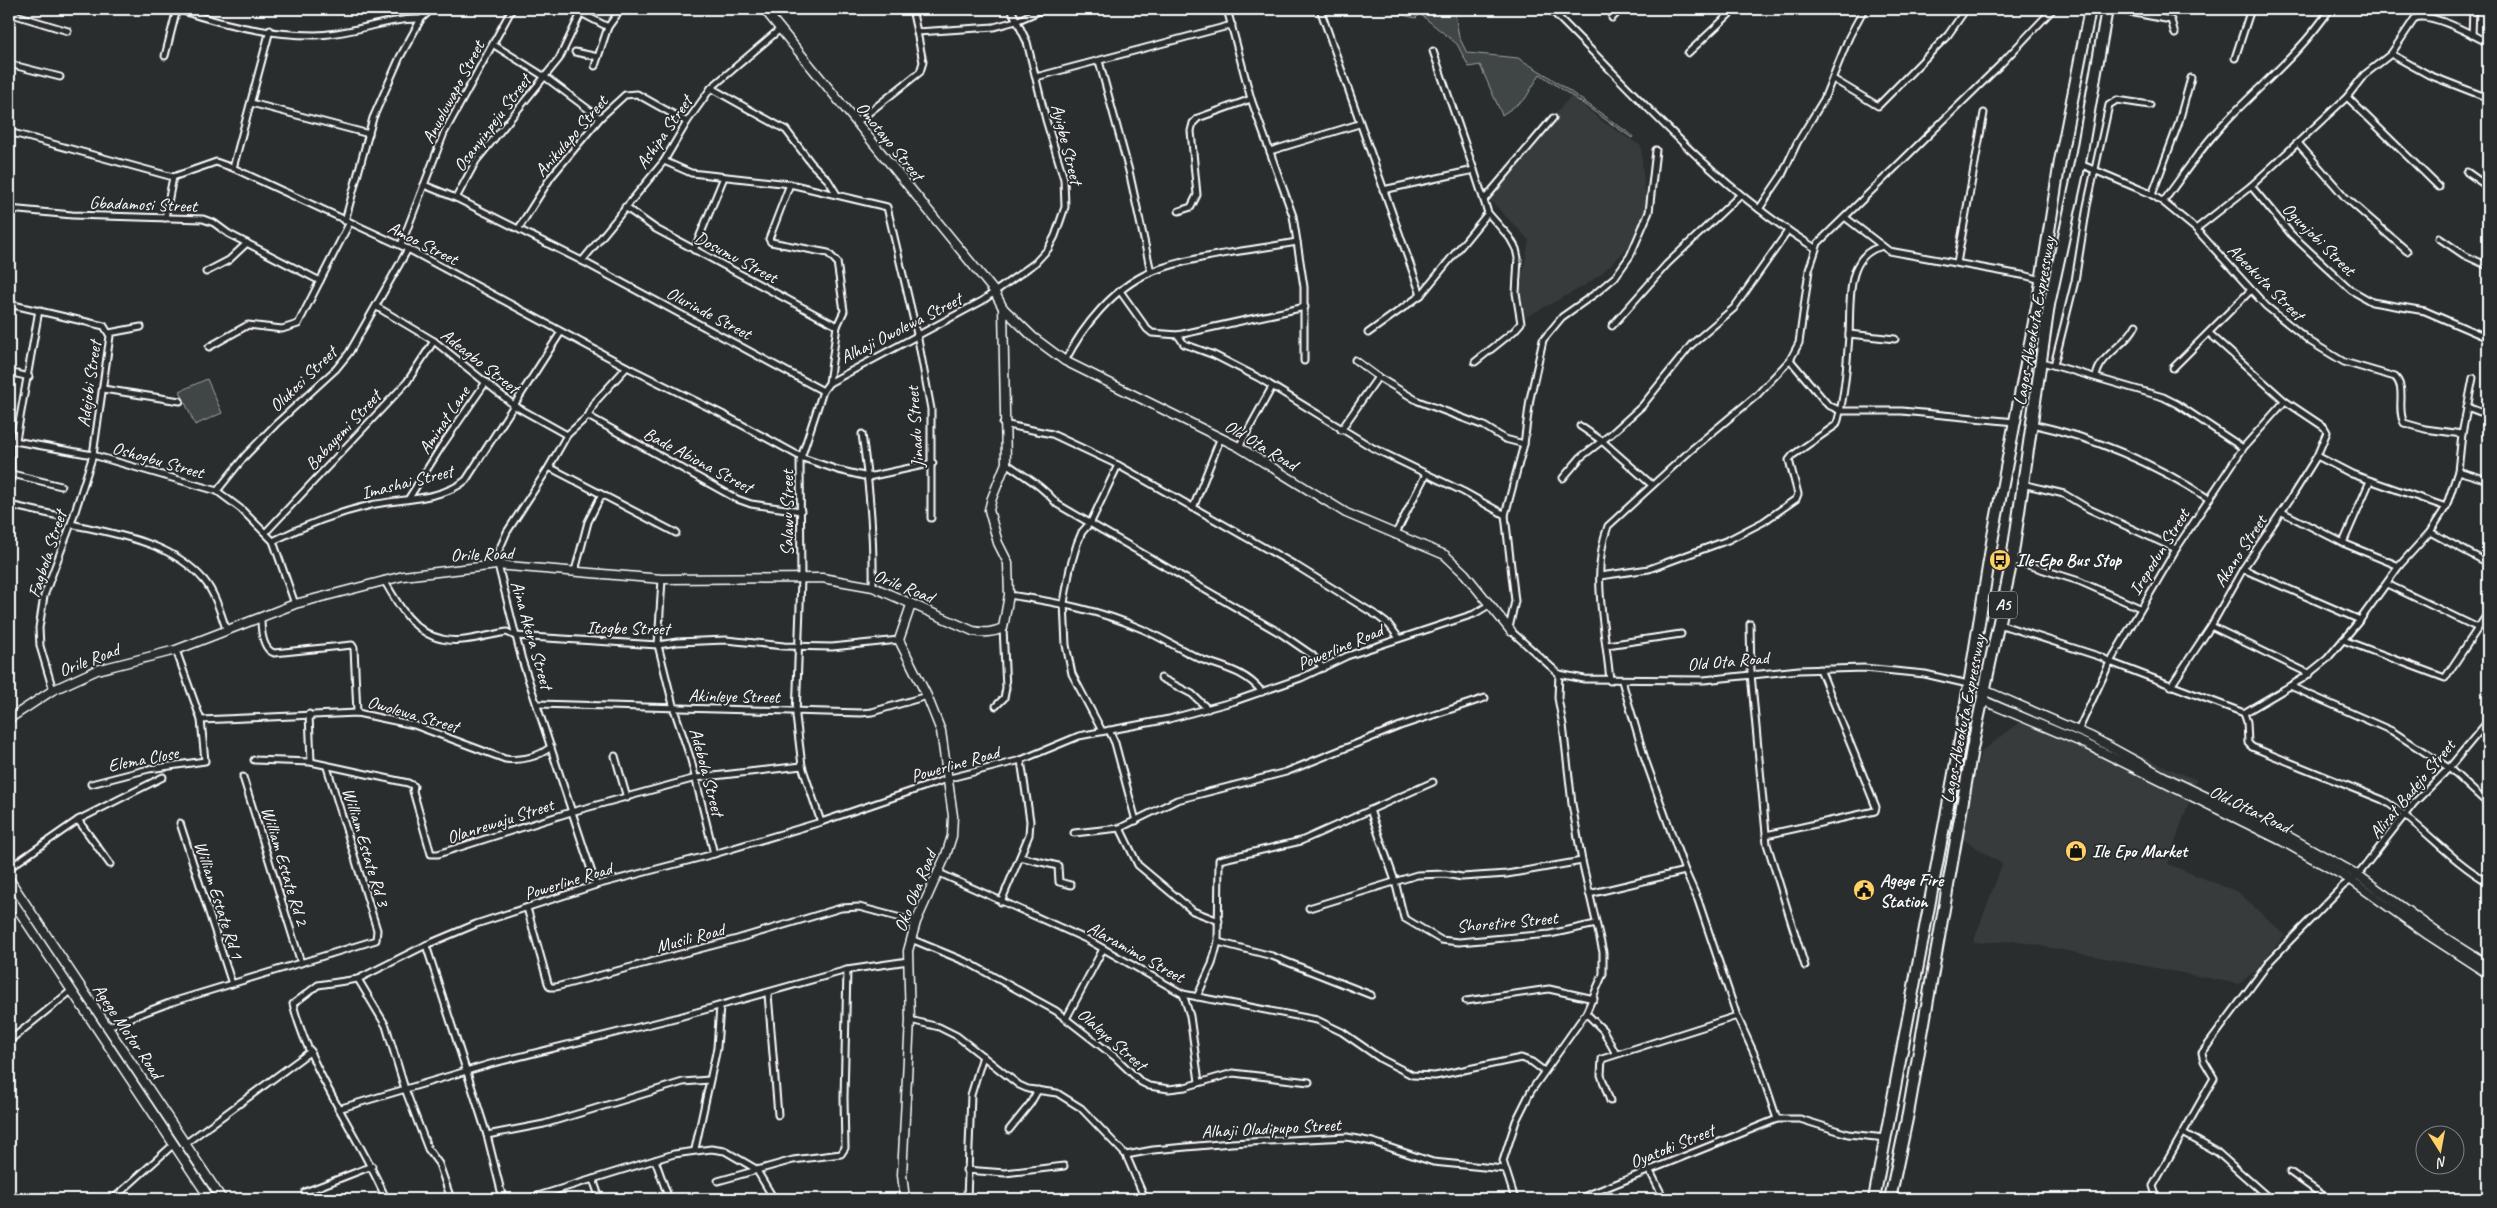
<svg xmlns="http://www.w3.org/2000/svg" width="2497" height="1208" viewBox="0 0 2497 1208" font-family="Caveat,sans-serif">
<rect width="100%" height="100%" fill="#2a2d2e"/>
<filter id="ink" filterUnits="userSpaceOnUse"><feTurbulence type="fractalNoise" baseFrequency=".02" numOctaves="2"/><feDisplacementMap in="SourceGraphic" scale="10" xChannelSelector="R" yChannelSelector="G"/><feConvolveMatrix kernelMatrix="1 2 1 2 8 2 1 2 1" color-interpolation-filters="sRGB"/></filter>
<g filter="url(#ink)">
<g fill="#373a3b">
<path d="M1571 96 1603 122 1641 146 1644 186 1651 211 1628 248 1601 274 1584 286 1526 317 1520 288 1529 240 1485 195Z"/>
<path d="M2040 712 2196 780 2168 864 2238 892 2285 935 2256 970 2239 984 2015 941 1973 943 2002 864 1959 837 1981 752 2031 713Z"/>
</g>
<g fill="#414445" stroke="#a0a2a2">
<path d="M1375 9H1449L1455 13 1459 37 1467 53 1518 58 1548 76 1633 136 1632 138 1540 74 1525 99 1502 115 1480 65 1469 67 1457 44 1420 14 1416 18Z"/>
<path d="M207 379 222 413 195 425 180 391Z"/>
</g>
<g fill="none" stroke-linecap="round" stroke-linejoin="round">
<g stroke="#fff" stroke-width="9">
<g id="street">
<path d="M177 9C220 24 270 35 315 35 351 35 385 18 421 19"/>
<path d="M912 9 917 32 994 27 1016 21 1044 9"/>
<path d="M1227 9 1251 99 1293 216 1304 287V361"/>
<path d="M1320 9 1421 295"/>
<path d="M1550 9C1636 93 1711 184 1815 248"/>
<path d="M2114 9 2171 20 2175 34"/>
<path d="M9 13 68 31"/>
<path d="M581 13 608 27"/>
<path d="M1612 18 1621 9"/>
<path d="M2472 35 2473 9"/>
<path d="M494 45 545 77 600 118"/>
<path d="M1433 51 1474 170"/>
<path d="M575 52 598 57"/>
<path d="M1688 53 1735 9"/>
<path d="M2391 54 2429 75 2488 98"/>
<path d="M165 56 177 9"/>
<path d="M2235 58 2251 9"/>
<path d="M1099 61 1129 171 1151 272"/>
<path d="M9 64 60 77"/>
<path d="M595 66 608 27 621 9"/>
<path d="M1036 77 1232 25"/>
<path d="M1833 79 1878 106 1948 35 1966 9"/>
<path d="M711 88 786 130 811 163 828 180 836 193"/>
<path d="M2347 97 2439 187"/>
<path d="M251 103 369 134"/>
<path d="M857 122 920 72 923 62 917 32"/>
<path d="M9 132 173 177 216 162 233 168 408 249 627 367 722 414 803 458 838 470 868 477 933 463"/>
<path d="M2298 143 2345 197 2407 251"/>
<path d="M1270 151 1359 124"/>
<path d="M664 161 691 173 790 184 887 207 917 334 931 409V518"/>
<path d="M233 168 270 30"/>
<path d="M2467 172 2488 187"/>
<path d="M790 184 769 239 771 242 828 253 837 262 844 311 837 326 829 383"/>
<path d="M424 185 456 198 582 261 823 391"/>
<path d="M2251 186 2291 234 2351 290 2372 302 2425 311 2488 338"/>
<path d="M2152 195 2178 125 2191 78"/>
<path d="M456 198 476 161 559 59 583 9"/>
<path d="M1484 200 1553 118"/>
<path d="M2163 202C2184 174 2204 143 2229 118 2263 83 2303 50 2330 9"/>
<path d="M625 207 656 229 837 326"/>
<path d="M9 209 72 215 203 219 214 223 229 234 320 281"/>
<path d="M1759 209 1782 175 1797 143 1824 99 1849 37 1864 9"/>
<path d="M1179 211 1191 207 1197 195 1191 131 1193 123 1198 118 1251 99"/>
<path d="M165 218 173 177"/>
<path d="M1846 218 1889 251 2027 276 2041 280"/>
<path d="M345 221 373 118 400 57 421 19 432 9"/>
<path d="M519 228 551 177 600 118 625 95 637 94 687 122"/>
<path d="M2196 229 2251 186 2347 97 2364 75 2391 54 2415 18C2432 12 2473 35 2488 43"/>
<path d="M2439 238 2464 255 2488 266"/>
<path d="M401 245 444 133 512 9"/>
<path d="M694 250 724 177"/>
<path d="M582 261 664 161 687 122 711 88 780 29"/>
<path d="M1957 263 1984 113"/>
<path d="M206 272 229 260 247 243"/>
<path d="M1120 291 1147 329 1152 333 1178 335 1305 307"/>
<path d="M9 304 104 326 110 336 93 455 71 524 44 596 39 628 40 646 53 690"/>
<path d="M377 307 434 341 515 406 567 435"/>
<path d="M1612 326 1667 264 1739 196"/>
<path d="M109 333 141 327"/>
<path d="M1368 333 1421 295 1488 213 1474 170 1383 190"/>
<path d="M1849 334 1895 339"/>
<path d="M1178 335 1184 344 1214 355 1259 378 1373 448 1464 492 1505 515 1524 444"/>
<path d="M209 347 248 325 282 329 298 324 350 222"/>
<path d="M1355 360 1378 377 1418 401 1484 426 1505 439 1524 444 1530 399 1543 340 1562 317 1596 293 1615 277 1630 256 1649 212 1656 150"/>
<path d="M1790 360 1828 405 1841 411H1902L2015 422"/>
<path d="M1065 361C1083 326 1113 288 1151 272 1191 256 1253 250 1297 242"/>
<path d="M1475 362 1514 331 1521 323 1516 293 1518 258 1516 249 1510 238 1488 213"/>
<path d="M2042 362 2163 397 2177 404 2243 448"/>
<path d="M2054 365 2075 281 2087 206 2109 105 2117 100 2150 105"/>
<path d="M2173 368 2251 290"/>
<path d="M9 372 29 377"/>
<path d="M2096 377C2100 354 2127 345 2136 325"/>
<path d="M103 389 180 401"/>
<path d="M2467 407 2488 415"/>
<path d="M588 416 737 499 751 504 801 511"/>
<path d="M1003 424 1052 434 1118 465 1295 565 1376 615 1389 625 1399 638"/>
<path d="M2032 424C2096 438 2154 463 2209 499"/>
<path d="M1580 426 1602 441 1652 485"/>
<path d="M1341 430 1378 377"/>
<path d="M862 434C869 483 874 537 873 587"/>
<path d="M2462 434 2473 378"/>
<path d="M9 440 93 455 217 491 241 509 273 541 295 604"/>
<path d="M16 440 39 310"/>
<path d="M1239 447 1272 387"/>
<path d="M2317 456 2352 474 2446 507"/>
<path d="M1006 463C1024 476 1043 486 1057 504L1280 633 1312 655 1323 668"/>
<path d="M549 467 676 533"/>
<path d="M2458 471 2488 480"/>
<path d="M12 474 61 486"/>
<path d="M1563 478 1581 457 1611 434 1642 406 1691 345 1734 308 1788 231"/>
<path d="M2022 484 2064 494 2089 509 2176 549"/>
<path d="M9 489C13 472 9 457 10 440"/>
<path d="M217 491 245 456 276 424 336 369 349 353 408 249"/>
<path d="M409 498 441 447 486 382"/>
<path d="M9 505 59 516"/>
<path d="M1193 508 1221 437"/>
<path d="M2282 512 2343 543 2399 566"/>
<path d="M1505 515 1515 601 1509 628"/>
<path d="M71 524C119 535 171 542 204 580 215 593 221 614 226 629"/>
<path d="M266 532 407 382 434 341"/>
<path d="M2430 532 2488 563"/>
<path d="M1395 535 1426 474"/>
<path d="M273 541C305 525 336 513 371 505 400 499 443 500 466 480L561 332"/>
<path d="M2343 543 2370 481"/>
<path d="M2012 560 2079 581 2140 608"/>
<path d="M2243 569 2360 620"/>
<path d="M575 571 588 522 601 496"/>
<path d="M1600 576 1649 569 1728 540 1763 522 1796 499 1798 494 1789 460 1793 455 1836 425 1838 420C1845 393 1847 363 1849 335 1851 307 1844 256 1880 247"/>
<path d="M662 579 658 645 674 709 691 760 714 854"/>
<path d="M384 580C397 603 413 633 442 639 461 644 487 635 507 632L515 636 658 645 677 642 726 640 784 646 832 647 899 640"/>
<path d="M2387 584 2478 628"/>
<path d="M1009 595C1055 602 1099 610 1142 629 1163 638 1182 651 1203 660 1226 668 1246 672 1262 692"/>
<path d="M261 618C261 628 262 649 274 653L352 645 354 648 357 713"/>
<path d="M1750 624 1751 674 1767 844 1805 966"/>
<path d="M1999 624 2101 657 2110 662 2244 713 2302 679 2327 659 2360 620 2399 566 2430 532 2446 507 2458 471 2462 434 2425 429 2404 423C2396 408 2407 389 2395 377L2344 362 2311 342 2266 306 2196 229 2163 202 2151 194 2080 164"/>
<path d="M2211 626 2310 674"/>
<path d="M1511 631 1559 674 1584 679 1704 680 1799 670 1864 668 1925 674 1968 684"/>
<path d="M2343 640 2445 678 2488 613"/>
<path d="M1607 645 1681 634"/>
<path d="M1161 678 1192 694 1208 709"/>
<path d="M1610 681C1606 632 1590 573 1608 526L1691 450 1757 395 1790 360 1799 343 1809 270 1818 243 1999 66 2053 9"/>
<path d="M1622 681 1645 759 1685 871 1698 900 1737 1016 1758 1062 1777 1119"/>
<path d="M2171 686 2211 626 2243 569 2294 493 2317 456 2327 432 2324 427 2285 401 2209 333"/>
<path d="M2290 686 2392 731 2449 768 2488 804"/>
<path d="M537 704 861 713 872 712 927 696"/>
<path d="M996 706 1004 698 1006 688 1003 628"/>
<path d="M2244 713 2247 722 2248 743 2252 747 2383 800C2421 823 2449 860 2488 882"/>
<path d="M309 714 311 762"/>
<path d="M201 720 357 713 414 725 505 759C521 761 538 757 551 747"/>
<path d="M1109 730 1115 743 1136 821"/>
<path d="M1102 731 1072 674 1066 645 1064 603 1070 568 1077 544 1082 532 1091 522 1118 465"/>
<path d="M2078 731 2110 662 2176 549 2243 448 2285 401"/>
<path d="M615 756 627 798"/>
<path d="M254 760 311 762 408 783 414 786 413 791 431 854H438L571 812 696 778 802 766"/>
<path d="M243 777 301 963"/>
<path d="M91 784 149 769 205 761 201 720 176 650"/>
<path d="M1370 810 1395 881 1404 918 1441 940 1459 942 1550 934 1596 924"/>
<path d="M78 820 110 864"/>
<path d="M821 822 802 766 796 716 801 579 800 461 823 391 829 383 982 301 1035 263 1048 249 1055 236 1065 207 1064 179 1046 120 1027 42 1011 9"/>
<path d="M180 823 232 984"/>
<path d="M1120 828 1138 865 1193 911 1219 921"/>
<path d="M1074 833 1120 828 1177 800 1286 772 1400 726 1485 698"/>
<path d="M1766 835 1875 811 1876 807 1820 669"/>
<path d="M1020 857 1058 866 1059 882 1071 885"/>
<path d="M9 868 78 820 163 777"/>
<path d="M937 872 1088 940 1183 994 1317 1020 1342 1032 1381 1059 1412 1075 1435 1076 1521 1058 1532 1062 1544 1071"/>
<path d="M596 885 522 660 496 557 507 532 549 467 567 435 588 416 596 401 627 367"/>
<path d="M1589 894 1685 871"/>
<path d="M1001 902 1029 835 1030 821 1021 760"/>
<path d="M527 908 548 983 550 987H556L737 939 841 908 859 907 916 922"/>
<path d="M1309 908 1417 875 1445 874 1462 877 1507 874 1582 861"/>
<path d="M911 939 969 963 1056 1011 1115 1057 1141 1082 1149 1086 1169 1089 1185 1087 1233 1073 1309 1082"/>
<path d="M1218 942 1272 956 1371 995"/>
<path d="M426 945 487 1135 503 1199"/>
<path d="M358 979 386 1026 405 1089 428 1149 439 1164 451 1199"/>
<path d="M768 994 778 1115"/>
<path d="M1183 994 1190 1016 1199 1082"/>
<path d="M1197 997 1212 964 1218 942 1219 860 1301 841 1433 782"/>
<path d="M1466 1001 1549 989 1594 999"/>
<path d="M1586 1013 1603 1030 1616 1054"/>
<path d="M1067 1017 1103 949"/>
<path d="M910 1020 939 1027 957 1036 1019 1085 1028 1089 1057 1093 1081 1108 1126 1155 1145 1199"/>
<path d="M106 1027 172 1002 376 940 377 930 327 767"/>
<path d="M9 1041 71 991"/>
<path d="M1610 1101 1601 1075 1602 1059 1737 1016"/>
<path d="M338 1109 490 1064 679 1017 847 970 908 961"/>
<path d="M1009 1130 1030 1104 1038 1090"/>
<path d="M2185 1134 2217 1152 2270 1199"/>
<path d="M487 1135 544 1124 683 1082 709 1080"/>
<path d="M186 1143 311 1051"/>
<path d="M695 1149 717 1048 720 1006"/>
<path d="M1126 1155 1153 1150 1231 1143 1347 1137 1373 1142 1433 1162 1504 1169"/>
<path d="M655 1160 669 1199"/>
<path d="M966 1170 1005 1173 1064 1166"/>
<path d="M1650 1171 1664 1199"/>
<path d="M2290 1172 2328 1199"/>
<path d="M593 1179 600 1199"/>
<path d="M718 1181 793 1160 841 1154 845 1148 844 1098 847 970"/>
<path d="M305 1192 372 1166"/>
<path d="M113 1199 174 1144"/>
<path d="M386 1199C358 1133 311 1074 293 1004L318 985 358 979 426 945 476 924 596 885 714 854 821 822 950 778 1021 760 1079 736 1169 719 1235 701 1301 678 1347 656 1474 614 1489 605"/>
<path d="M528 1199 674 1154 711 1149 725 1151 756 1169 774 1199"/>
<path d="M967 1199 971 1095 983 1056"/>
<path d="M1515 1199 1503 1161 1516 1121 1531 1091 1586 1013 1603 974V952L1582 861 1572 804 1563 725 1558 698 1559 674"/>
<path d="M1578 1199 1777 1119H1800L1848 1134 1885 1138"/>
<path d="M2157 1199 2153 1186 2214 1078 2204 1061 2202 1053 2270 961 2343 886 2358 875 2414 803 2449 768 2488 721"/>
</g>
</g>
<g stroke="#fff" stroke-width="11">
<g id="secondary">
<path d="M764 9 994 291 1003 308 1034 338 1065 361 1239 447 1346 513 1445 555 1465 574 1511 631"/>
<path d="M1984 690 2092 737 2163 776 2286 835 2358 875 2439 934 2488 965"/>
<path d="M1982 700 2088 745 2282 841 2351 880 2428 935 2488 974"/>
<path d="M9 719 53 690 97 670 176 650 295 604 403 576 497 565 662 579 822 578 873 587 973 631C984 633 992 633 1003 628L1009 595 1008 563 998 543 989 510 992 498 1006 463 1003 308"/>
<path d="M9 879 222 1199"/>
<path d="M9 896 210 1199"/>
<path d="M905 1199 902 1175 910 1020 908 951 916 922 946 855 952 836 953 816 941 731 927 696 899 640 911 605"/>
</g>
</g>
<g stroke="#fff" stroke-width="14">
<g id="highway">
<path d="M1874 1199 1959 747 1993 536 2038 301 2060 161 2090 9"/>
<path d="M1890 1199 1908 1114 1972 749 2012 560 2049 305 2080 163 2107 9"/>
</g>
</g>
<use href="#street" stroke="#2a2d2e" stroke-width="5"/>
<use href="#secondary" stroke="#2a2d2e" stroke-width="8"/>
<use href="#highway" stroke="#2a2d2e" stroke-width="10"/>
</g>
</g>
<defs>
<g id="bus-disc" transform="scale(1.125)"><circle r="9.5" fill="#ffd166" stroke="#2a2d2e"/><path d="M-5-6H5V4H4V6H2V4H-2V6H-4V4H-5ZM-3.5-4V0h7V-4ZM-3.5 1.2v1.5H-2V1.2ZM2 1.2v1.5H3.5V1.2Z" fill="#111"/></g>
<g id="shop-disc" transform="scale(1.125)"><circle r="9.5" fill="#ffd166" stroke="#2a2d2e"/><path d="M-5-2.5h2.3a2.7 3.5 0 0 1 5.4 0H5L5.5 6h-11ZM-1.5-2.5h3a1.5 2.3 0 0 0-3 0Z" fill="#111"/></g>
<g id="civic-disc" transform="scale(1.125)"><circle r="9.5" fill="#ffd166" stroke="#2a2d2e"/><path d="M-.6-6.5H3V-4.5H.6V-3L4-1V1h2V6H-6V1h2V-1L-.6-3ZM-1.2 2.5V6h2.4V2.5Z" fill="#111"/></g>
</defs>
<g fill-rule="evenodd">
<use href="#bus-disc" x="2000" y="560"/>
<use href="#shop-disc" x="2076" y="851"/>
<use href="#civic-disc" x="1864" y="890"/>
</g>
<g text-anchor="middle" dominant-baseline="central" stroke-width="4" stroke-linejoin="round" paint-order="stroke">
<rect fill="#2a2d2e" stroke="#bfc0c0" stroke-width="1" x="1989" y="591.5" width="28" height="27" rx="4"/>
<g font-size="16" font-weight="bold" fill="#fff">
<text x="2003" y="605">A5</text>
</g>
<g font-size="18" fill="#fff" stroke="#2a2d2e">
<text transform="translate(453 92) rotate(-62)">Anuoluwapo Street</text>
<text transform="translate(492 123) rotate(-53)">Osanyinpeju Street</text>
<text transform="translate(664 132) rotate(-55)">Ashipa Street</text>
<text transform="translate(571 136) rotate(-49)">Anikulapo Street</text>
<text transform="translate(890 141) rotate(51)">Omotayo Street</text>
<text transform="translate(1067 144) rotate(76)">Ayigbe Street</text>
<text transform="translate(143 204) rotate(2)">Gbadamosi Street</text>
<text transform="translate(2319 239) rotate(45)">Ogunjobi Street</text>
<text transform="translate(423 243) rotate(27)">Amoo Street</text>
<text transform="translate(736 257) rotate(28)">Dosumu Street</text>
<text transform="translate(2266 282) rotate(45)">Abeokuta Street</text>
<text transform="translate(709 313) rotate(28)">Olurinde Street</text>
<text transform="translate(2034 321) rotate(-80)">Lagos-Abeokuta Expressway</text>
<text transform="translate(901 328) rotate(-27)">Alhaji Owolewa Street</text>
<text transform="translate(480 361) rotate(38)">Adeagbo Street</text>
<text transform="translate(303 379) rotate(-44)">Olukosi Street</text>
<text transform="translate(89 384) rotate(-82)">Adejobi Street</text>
<text transform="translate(444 420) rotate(-56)">Aminat Lane</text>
<text transform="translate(915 427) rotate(-94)">Jinadu Street</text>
<text transform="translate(343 430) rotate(-47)">Babayemi Street</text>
<text transform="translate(1261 445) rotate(31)">Old Ota Road</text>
<text transform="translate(158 460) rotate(16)">Oshogbu Street</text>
<text transform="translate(698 460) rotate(28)">Bade Abiona Street</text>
<text transform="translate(407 482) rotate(-14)">Imashai Street</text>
<text transform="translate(787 513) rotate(-90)">Salawu Street</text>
<text transform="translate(2240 551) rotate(-57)">Akano Street</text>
<text transform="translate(2159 552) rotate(-58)">Irepodun Street</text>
<text transform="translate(47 554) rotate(-72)">Fagbola Street</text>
<text transform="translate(482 554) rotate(-2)">Orile Road</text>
<text transform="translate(904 586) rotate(22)">Orile Road</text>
<text transform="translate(628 628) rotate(1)">Itogbe Street</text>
<text transform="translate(532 635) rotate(74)">Aina Akera Street</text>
<text transform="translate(1340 647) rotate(-23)">Powerline Road</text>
<text transform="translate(89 660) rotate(-21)">Orile Road</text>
<text transform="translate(1728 661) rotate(-5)">Old Ota Road</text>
<text transform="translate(734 696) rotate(1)">Akinleye Street</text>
<text transform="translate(413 714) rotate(16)">Owolewa Street</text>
<text transform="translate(1963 719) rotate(-79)">Lagos-Abeokuta Expressway</text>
<text transform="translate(143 759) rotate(-11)">Elema Close</text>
<text transform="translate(955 764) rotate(-16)">Powerline Road</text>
<text transform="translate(707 772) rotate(75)">Adebola Street</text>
<text transform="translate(2412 789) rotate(-50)">Alirat Badejo Street</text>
<text transform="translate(2250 809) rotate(26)">Old Otta Road</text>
<text transform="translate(500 821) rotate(-18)">Olanrewaju Street</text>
<text transform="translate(366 847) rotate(73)">William Estate Rd 3</text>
<text transform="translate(285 866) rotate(73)">William Estate Rd 2</text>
<text transform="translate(568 881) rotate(-17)">Powerline Road</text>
<text transform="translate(915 891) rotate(-68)">Oko Oba Road</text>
<text transform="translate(219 900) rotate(72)">William Estate Rd 1</text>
<text transform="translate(1507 922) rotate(-5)">Shoretire Street</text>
<text transform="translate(690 938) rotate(-15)">Musili Road</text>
<text transform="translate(1136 952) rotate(29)">Alaramimo Street</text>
<text transform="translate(128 1031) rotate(56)">Agege Motor Road</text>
<text transform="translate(1112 1039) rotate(41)">Olaleye Street</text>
<text transform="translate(1271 1128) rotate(-3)">Alhaji Oladipupo Street</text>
<text transform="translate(1672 1146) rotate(-22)">Oyatoki Street</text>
</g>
<g font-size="18" font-weight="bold" fill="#fff" stroke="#2a2d2e" text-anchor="start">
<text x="2016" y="560">Ile-Epo Bus Stop</text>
<text x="2092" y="851">Ile Epo Market</text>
<text x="1880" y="880">Agege Fire<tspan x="1880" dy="21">Station</tspan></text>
</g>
</g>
<rect width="2497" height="1208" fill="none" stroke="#2a2d2e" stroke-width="30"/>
<rect x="15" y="15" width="2467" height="1178" fill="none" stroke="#fff" stroke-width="2" filter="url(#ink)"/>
<g transform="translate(2440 1150) rotate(169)"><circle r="24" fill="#2a2d2e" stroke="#7f8182"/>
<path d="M0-4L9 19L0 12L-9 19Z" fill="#ffd166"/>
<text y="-8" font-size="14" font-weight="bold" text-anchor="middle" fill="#ffffff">N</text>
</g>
</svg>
